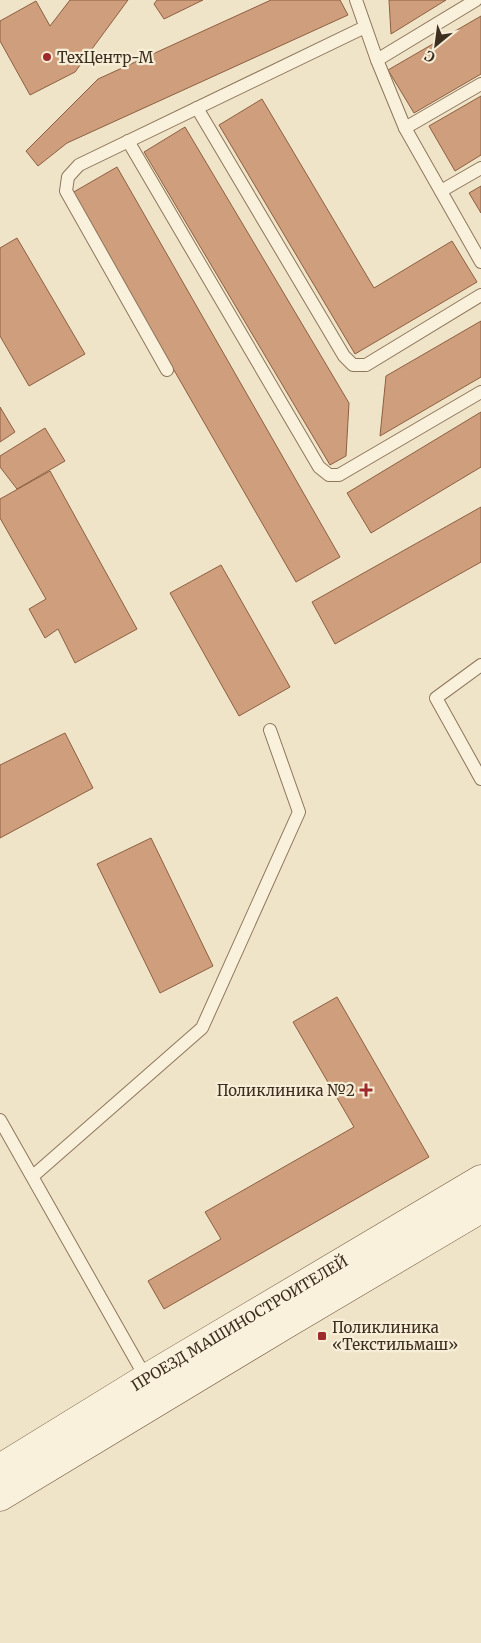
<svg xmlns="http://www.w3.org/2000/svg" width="481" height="1643" viewBox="0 0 481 1643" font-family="Merriweather,serif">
<rect width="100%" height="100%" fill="#f0e4c8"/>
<g fill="#cf9f7d" stroke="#8d5f41">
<path d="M70 0H128L75 72 30 95 0 41V21L36 1 50 26Z"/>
<path d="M157 0H203L164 19 154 4Z"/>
<path d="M271 0H340L348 15 67 143 38 166 26 151 98 79Z"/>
<path d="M389 0H446L391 34Z"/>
<path d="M481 16V74L414 113 388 70Z"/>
<path d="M481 96V155L455 171 429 126Z"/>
<path d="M262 99 374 288 452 241 477 282 355 354 219 125Z"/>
<path d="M185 127 349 403 346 456 330 465 144 152Z"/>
<path d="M117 167 340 557 296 582 72 193Z"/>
<path d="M481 186V213L469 193Z"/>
<path d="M17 238 85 354 29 386 0 336V248Z"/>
<path d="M481 321V377L380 436 386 376Z"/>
<path d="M0 407 15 432 0 442Z"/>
<path d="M481 412V467L371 533 347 493Z"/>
<path d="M45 428 65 461 17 489 0 467V456Z"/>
<path d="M50 471 137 629 75 663 58 629 45 638 29 609 46 599 0 518V499Z"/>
<path d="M481 507V562L335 644 312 602Z"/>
<path d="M221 565 290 687 239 716 170 593Z"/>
<path d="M65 733 93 788 0 838V765Z"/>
<path d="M151 838 213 966 160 993 97 864Z"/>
<path d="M337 997 429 1157 164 1309 148 1281 221 1239 205 1212 354 1127 293 1022Z"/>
</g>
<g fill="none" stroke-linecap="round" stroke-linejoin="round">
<g stroke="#8d765c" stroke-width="14">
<g id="lane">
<path d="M356 0 377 60 405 128 481 262"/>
<path d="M377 60 476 0"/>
<path d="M197 108 344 356 353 365H366L481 295"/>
<path d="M405 128 481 84"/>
<path d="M128 141 319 467 329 475H339L481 392"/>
<path d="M441 191 481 168"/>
<path d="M167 370 66 191 68 177 79 165 365 27"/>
<path d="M481 665 436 698 481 779"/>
<path d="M0 1120 146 1378"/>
<path d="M33 1176 202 1028 299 812 270 730"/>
</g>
</g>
<g stroke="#6f573f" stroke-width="29">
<g id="secondary">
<path id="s1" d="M0 1468 146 1378 481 1179"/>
<path d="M0 1497 285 1325 481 1209"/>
</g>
</g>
<use href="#lane" stroke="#faf1dc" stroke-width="12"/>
<use href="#secondary" stroke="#faf1dc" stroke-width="28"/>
</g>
<g fill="#9e2a2b" stroke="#f7eed8" stroke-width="2">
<circle cx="47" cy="57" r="5"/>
<path d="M363.5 1082.5h5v5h5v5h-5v5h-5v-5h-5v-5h5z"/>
<rect x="317" y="1331" width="10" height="10" rx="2.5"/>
</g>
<g text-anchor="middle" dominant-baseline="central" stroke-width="4.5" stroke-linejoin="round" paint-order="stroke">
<g font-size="15" fill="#3d2e20" stroke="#f7eed8" text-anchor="start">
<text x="57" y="57">ТехЦентр-М</text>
<text x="355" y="1090" text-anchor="end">Поликлиника №2</text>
<text x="332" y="1327">Поликлиника<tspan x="332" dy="17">«Текстильмаш»</tspan></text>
</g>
<g font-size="15" fill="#3d2e20" stroke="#f7eed8">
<text stroke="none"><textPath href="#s1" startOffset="280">ПРОЕЗД МАШИНОСТРОИТЕЛЕЙ</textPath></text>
</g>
</g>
<g transform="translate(436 45) rotate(209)" stroke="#f7eed8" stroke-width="4" paint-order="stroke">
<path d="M0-4L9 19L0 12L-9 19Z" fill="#3d2e20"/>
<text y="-8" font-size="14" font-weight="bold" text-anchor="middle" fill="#3d2e20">С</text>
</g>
</svg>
